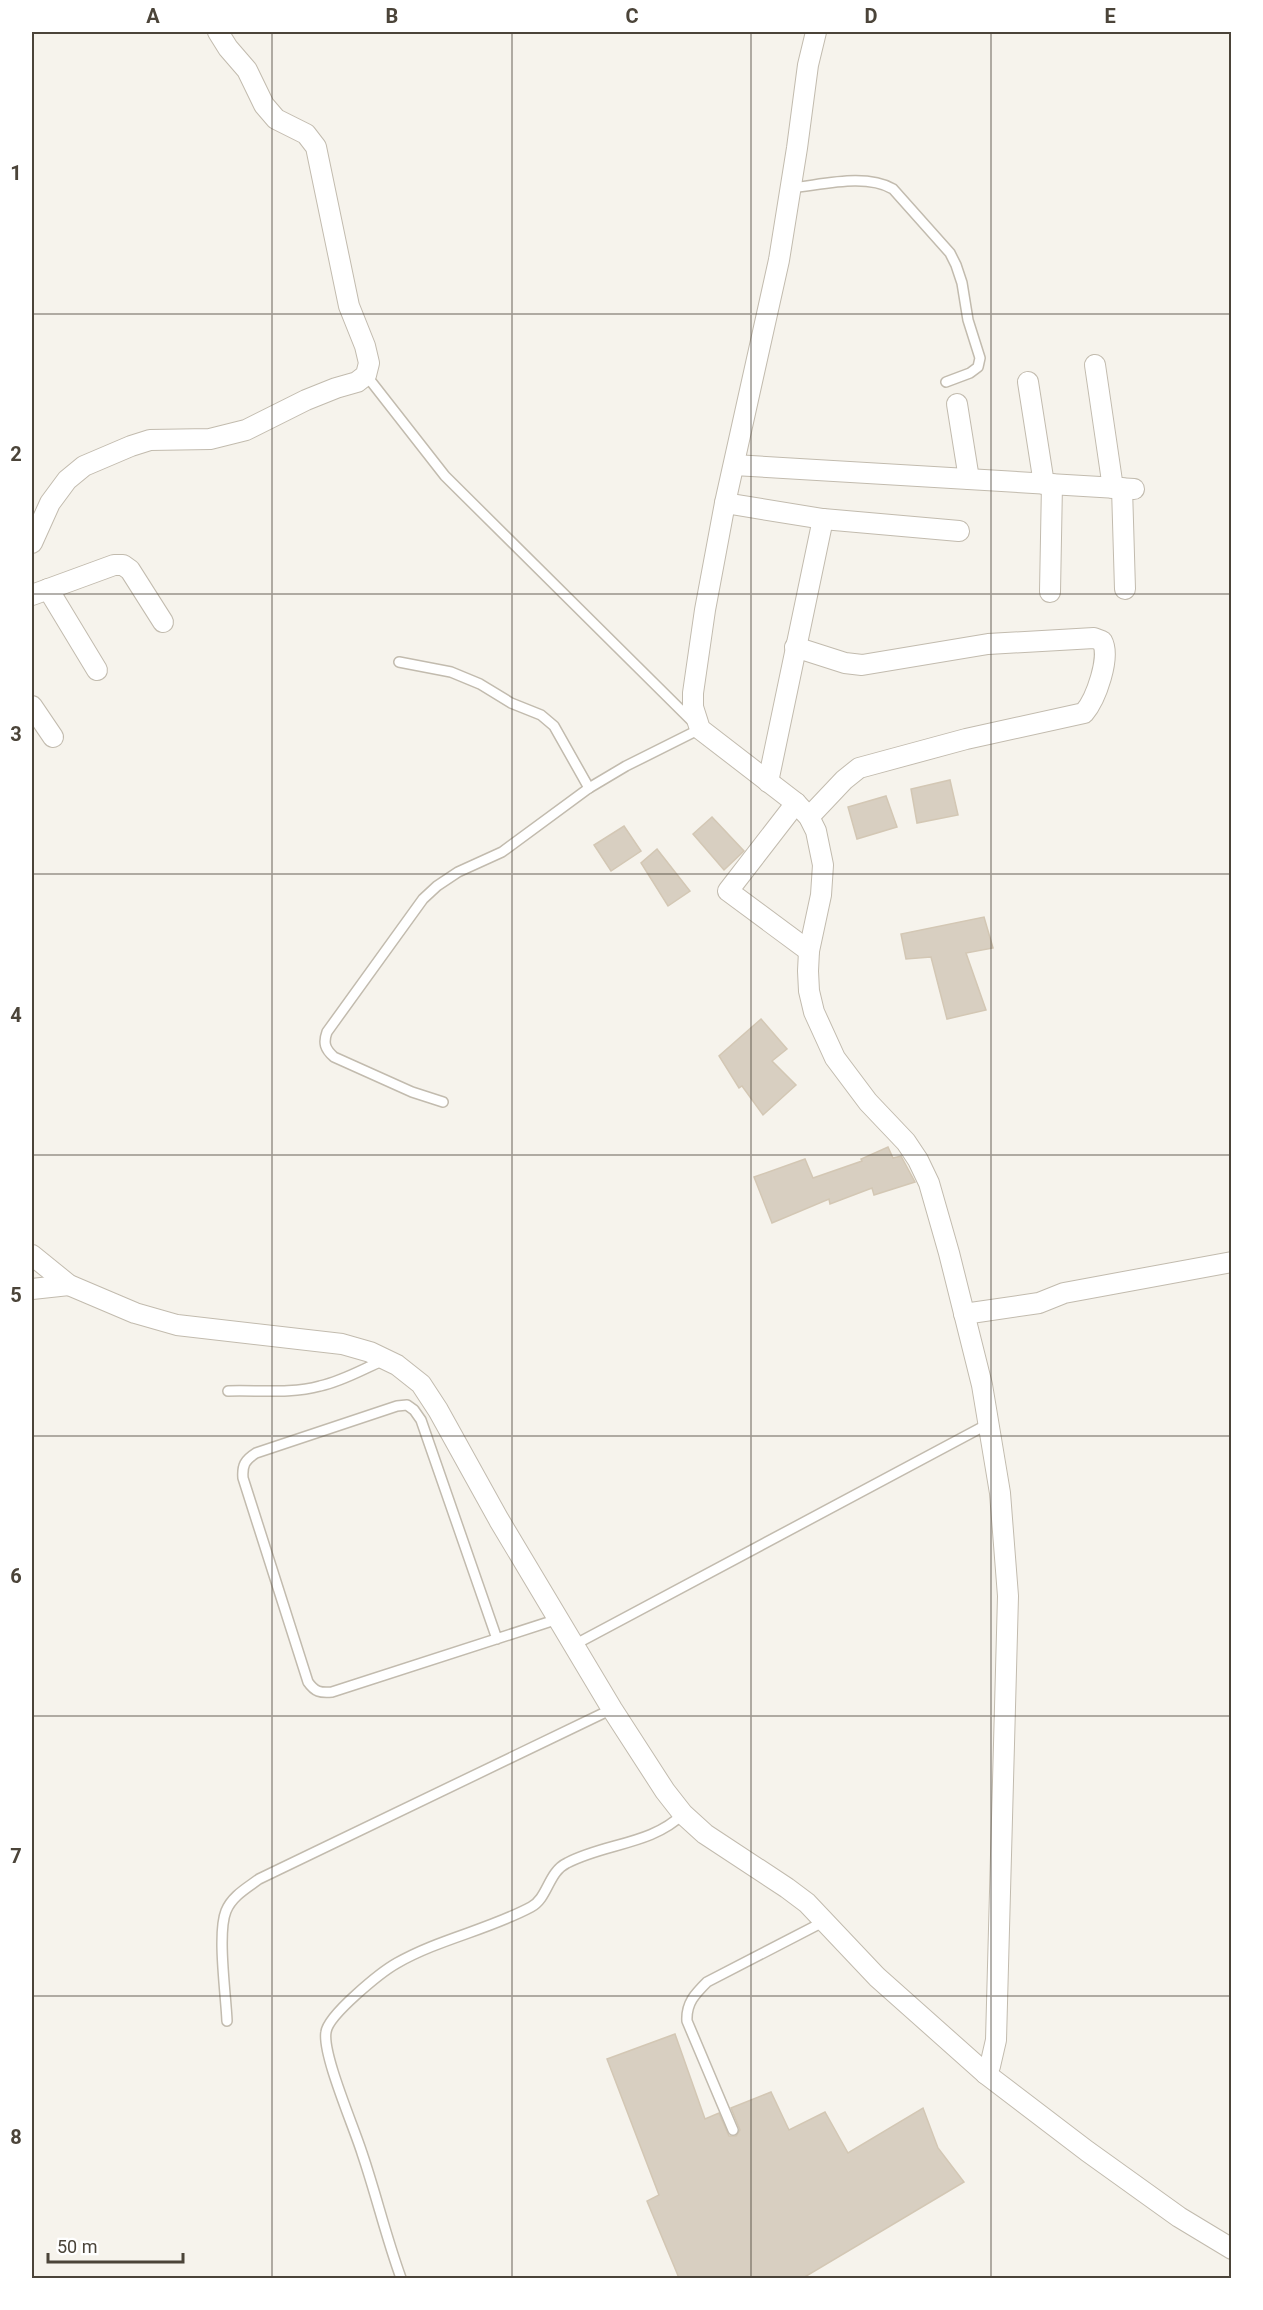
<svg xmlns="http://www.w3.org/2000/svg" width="1263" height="2310" viewBox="0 0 1263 2310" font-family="Roboto,sans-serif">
<rect width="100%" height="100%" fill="#f6f3ec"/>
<g fill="#d8cfc1" stroke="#d3c7b4" stroke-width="1.5">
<path d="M950 780 958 815 917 823 911 789Z"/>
<path d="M886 796 897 827 857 839 848 807Z"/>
<path d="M712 817 744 851 724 870 693 834Z"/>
<path d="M624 826 641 851 611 871 594 845Z"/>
<path d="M657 849 690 891 668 906 641 863Z"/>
<path d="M984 917 993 948 966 953 986 1010 947 1019 931 957 906 959 901 934Z"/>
<path d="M761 1019 787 1049 772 1061 796 1085 763 1115 742 1086 739 1088 719 1056Z"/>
<path d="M888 1147 893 1158 901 1156 915 1182 874 1195 872 1188 830 1204 829 1199 772 1223 754 1177 805 1159 813 1178 862 1161 861 1159Z"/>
<path d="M675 2034 705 2119 719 2113 729 2136H736L740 2130 731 2108 771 2092 789 2130 825 2112 848 2153 923 2108 938 2148 964 2182 803 2278H679L647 2201 659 2195 607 2059Z"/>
</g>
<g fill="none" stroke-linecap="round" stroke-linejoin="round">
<g stroke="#c2bbae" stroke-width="12">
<g id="lane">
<path d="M791 188C822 185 865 173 893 189L950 253 956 265 962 283 968 320 980 358 978 367 970 373 946 382"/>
<path d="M366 375 445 476 700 729 626 766 589 788 502 852 458 872 437 886 423 899 327 1032C323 1043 325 1049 334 1057L412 1092 443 1102"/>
<path d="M399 662 451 672 480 684 511 703 541 715 554 726 589 788"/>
<path d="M228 1391C258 1390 291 1394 320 1386 343 1381 363 1369 384 1360"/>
<path d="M497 1639 421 1420 414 1410 407 1405 397 1406 256 1453C245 1460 242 1465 243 1478L308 1682C315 1692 320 1693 332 1692L558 1619"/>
<path d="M574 1645 988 1424"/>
<path d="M227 2021C226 1995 217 1933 226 1911 232 1896 247 1888 259 1879L612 1709"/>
<path d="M733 2130 687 2021C686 2003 695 1994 707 1982L825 1921"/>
<path d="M401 2278C386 2237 376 2194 362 2153 354 2127 322 2054 326 2032 328 2015 381 1972 397 1963 439 1939 488 1930 531 1907 548 1898 548 1872 567 1863 605 1843 651 1845 683 1814"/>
</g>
</g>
<g stroke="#c2bbae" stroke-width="22">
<g id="street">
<path d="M816 32 808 65 797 148 779 260 725 503 705 610 693 693V707L700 729 796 803 809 817 816 831 823 865 821 895 809 951 808 971 809 991 814 1012 835 1058 868 1102 906 1142 918 1160 929 1183 949 1253 982 1385 1000 1493 1008 1596 996 2040 990 2066 986 2074"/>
<path d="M1095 365 1113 488"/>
<path d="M1028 382 1044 484"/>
<path d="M957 404 969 479"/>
<path d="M734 465 1134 489"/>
<path d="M1122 488 1125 589"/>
<path d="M725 503 823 519 959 531"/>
<path d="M32 543 50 503 67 480 84 466 131 446 150 440 210 439 246 430 306 400 336 388 357 382 366 375 369 363 365 346 349 306 316 147 306 134 276 119 264 105 247 70 228 48 218 32"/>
<path d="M48 589 97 670"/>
<path d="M1050 592 1052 484"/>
<path d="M32 595 114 565H123L130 570 163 622"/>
<path d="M795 647 845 663 862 665 988 644 1094 638 1102 641C1111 657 1096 699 1084 713L966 739 859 768 844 780 809 817"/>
<path d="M32 706 53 737"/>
<path d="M768 782 823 519"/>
<path d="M796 803 728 891 809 951"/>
<path d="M32 1255 69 1285 135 1313 177 1325 342 1344 370 1352 397 1365 421 1384 438 1410 499 1520 612 1709 665 1791 683 1814 705 1834 787 1888 807 1903 877 1977 986 2074 1087 2151 1179 2217 1232 2249"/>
<path d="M32 1289 69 1285"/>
<path d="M964 1314 1039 1303 1064 1293 1232 1262"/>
</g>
</g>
<use href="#lane" stroke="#fff" stroke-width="9"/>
<use href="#street" stroke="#fff" stroke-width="20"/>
</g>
<path fill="none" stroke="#4b4439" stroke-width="1.5" stroke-opacity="0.55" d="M272 32V2278M512 32V2278M751 32V2278M991 32V2278M32 314H1232M32 594H1232M32 874H1232M32 1155H1232M32 1436H1232M32 1716H1232M32 1996H1232"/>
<rect width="1263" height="2310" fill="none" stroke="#ffffff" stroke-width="66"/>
<path d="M48 2253v9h135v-9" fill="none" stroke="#4b4439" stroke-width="3"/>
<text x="57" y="2253" font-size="18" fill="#4b4439" stroke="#ffffff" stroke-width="4.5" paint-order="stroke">50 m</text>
<rect x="33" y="33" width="1197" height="2244" fill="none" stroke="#4b4439" stroke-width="2"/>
<g font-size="20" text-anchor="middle" font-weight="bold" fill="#4b4439">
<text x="153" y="23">A</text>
<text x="392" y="23">B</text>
<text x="632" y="23">C</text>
<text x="871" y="23">D</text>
<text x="1110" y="23">E</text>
<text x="16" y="180">1</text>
<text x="16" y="461">2</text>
<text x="16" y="741">3</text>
<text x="16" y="1022">4</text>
<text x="16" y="1302">5</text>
<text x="16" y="1583">6</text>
<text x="16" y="1863">7</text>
<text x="16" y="2144">8</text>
</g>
</svg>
